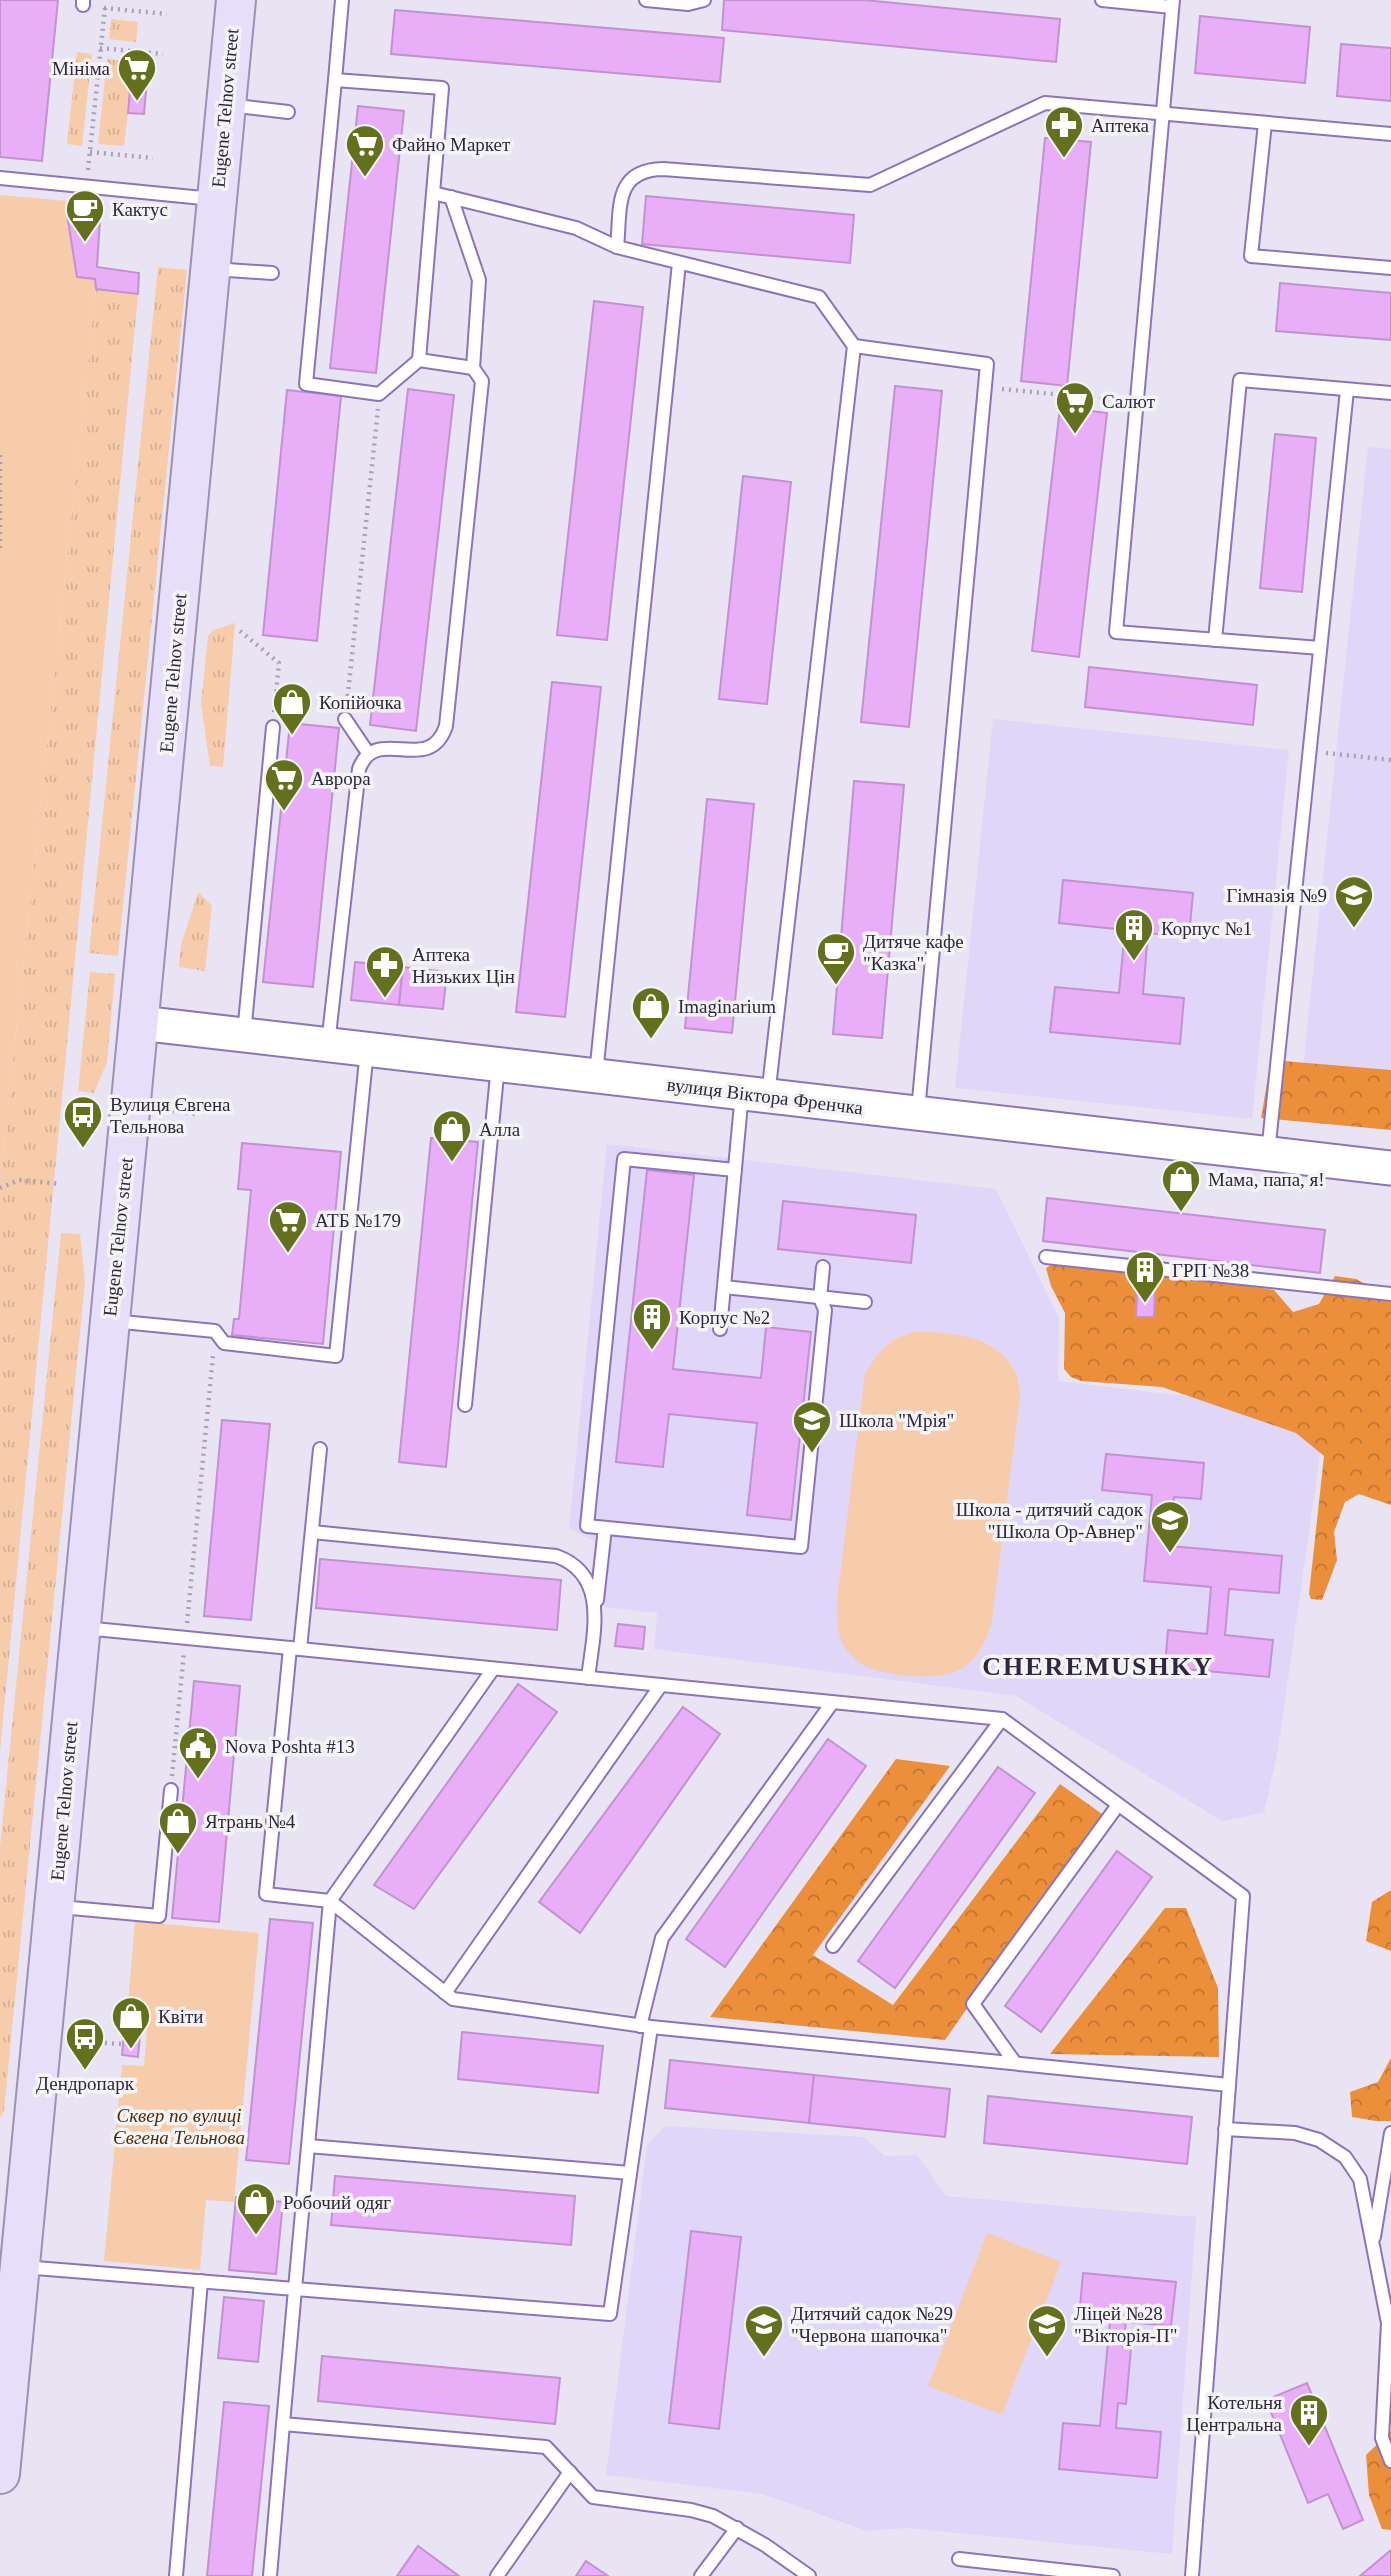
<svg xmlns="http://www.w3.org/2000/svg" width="1391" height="2576" viewBox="0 0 1391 2576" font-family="Georgia,serif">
<defs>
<pattern id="grass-tufts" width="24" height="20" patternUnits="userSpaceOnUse" patternTransform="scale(1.75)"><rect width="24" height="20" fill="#f7ccab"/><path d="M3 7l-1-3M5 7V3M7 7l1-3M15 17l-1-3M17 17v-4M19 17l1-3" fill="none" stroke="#d4af94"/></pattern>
<pattern id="forest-crowns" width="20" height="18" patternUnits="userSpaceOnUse" patternTransform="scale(1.75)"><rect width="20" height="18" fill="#ec8f3b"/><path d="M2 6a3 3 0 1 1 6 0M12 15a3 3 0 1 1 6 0" fill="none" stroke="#c07533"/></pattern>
</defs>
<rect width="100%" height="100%" fill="#e9e4f4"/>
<g fill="#e0d6f7">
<path d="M1368 447 1391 449V1115L1299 1106Z"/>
<path d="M993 719 1289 750 1252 1119 955 1088Z"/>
<path d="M607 1144 996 1189 1059 1318 1058 1381 1326 1413 1278 1750 1264 1813 1222 1821 1016 1696 654 1649 657 1613 604 1607 608 1576 591 1573 595 1542 569 1528Z"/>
<path d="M665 2126 864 2137 885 2156 917 2155 946 2196 1196 2217 1172 2554 906 2528 867 2531 762 2494 606 2475 647 2145Z"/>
</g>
<g fill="url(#grass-tufts)">
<path d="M111 19 138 22 136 42 109 39Z"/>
<path d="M77 52 92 54 82 146 67 144Z"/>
<path d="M107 59 134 62 124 146 98 144Z"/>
<path d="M158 267 187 270 118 956 89 953Z"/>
<path d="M96 289 138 294 0 1752V1181Z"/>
<path d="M235 623 223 767 210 766 201 704 208 636 213 630Z"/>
<path d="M198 892 212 906 205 971 179 967 181 945Z"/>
<path d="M90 972 115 974 107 1062 94 1093 78 1091Z"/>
<path d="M61 1233 80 1234 85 1281 4 2111 0 2118V1847Z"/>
</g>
<g fill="url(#forest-crowns)">
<path d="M1271 1060 1391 1070V1130L1261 1118Z"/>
<path d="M1069 1254 1169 1277 1224 1282 1274 1290 1293 1312 1319 1304 1335 1276 1356 1279 1391 1298V1505L1359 1494 1345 1502 1334 1532 1337 1560 1322 1600 1311 1599 1309 1594 1324 1456 1296 1433 1162 1387 1081 1381 1071 1377 1064 1369 1065 1313 1051 1286 1046 1268Z"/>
<path d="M896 1759 950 1766 813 1955 893 2005 1060 1784 1102 1814 945 2040 710 2017Z"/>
<path d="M1391 1890V1951L1366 1941 1372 1902Z"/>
<path d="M1165 1908H1186L1218 1988 1219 2057 1050 2054Z"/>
<path d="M1391 2058V2121H1376L1352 2117 1350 2092 1378 2082Z"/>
<path d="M1391 2431V2530L1382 2529 1369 2495 1366 2455Z"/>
</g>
<g fill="#f7ccab">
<path d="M0 195 67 201 77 276 95 279 96 289 0 1181Z"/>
<path d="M913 1332C949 1332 1001 1335 1016 1374 1019 1381 1019 1390 1020 1397L992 1620C987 1640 979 1658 961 1669 939 1682 887 1676 865 1666 859 1663 849 1653 845 1648 836 1634 837 1616 837 1600L865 1374C880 1350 886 1341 913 1332Z"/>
<path d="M135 1921 259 1933 234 2202 206 2200 200 2270 104 2261 122 2065 144 2066 147 2029 126 2026Z"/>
<path d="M987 2233 1061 2262 1002 2415 928 2386Z"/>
</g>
<g fill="#e8aef8" stroke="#c291d0" stroke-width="2">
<path d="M0 0H58L42 161 0 157Z"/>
<path d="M724 0H864L1060 19 1056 62 722 30Z"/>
<path d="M395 10 724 38 720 82 391 54Z"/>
<path d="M1200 16 1310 27 1305 83 1195 73Z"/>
<path d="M1341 44 1391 48V101L1337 96Z"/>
<path d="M132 74 148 75 146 91 130 89Z"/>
<path d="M130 89 146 91 144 114 128 113Z"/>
<path d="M358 106 404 111 376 373 330 368Z"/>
<path d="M1045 138 1091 142 1067 386 1021 381Z"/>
<path d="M646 196 854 215 850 263 642 244Z"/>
<path d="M67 214 100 219 97 267 139 273 138 294 96 289 95 279 77 277Z"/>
<path d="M1280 283 1391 293V340L1276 331Z"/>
<path d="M594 301 643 307 607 640 557 635Z"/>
<path d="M895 386 942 391 909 727 861 722Z"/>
<path d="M408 389 454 395 416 731 370 725Z"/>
<path d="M287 390 341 396 317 641 263 635Z"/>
<path d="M1060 407 1107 413 1079 657 1032 651Z"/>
<path d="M1275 434 1316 438 1302 592 1260 588Z"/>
<path d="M743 476 791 482 767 704 719 699Z"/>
<path d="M1089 667 1257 685 1253 725 1085 707Z"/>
<path d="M552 682 601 687 565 1017 516 1012Z"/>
<path d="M290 723 339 728 313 987 263 982Z"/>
<path d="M854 781 904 785 882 1038 833 1034Z"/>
<path d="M707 799 754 804 732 1033 685 1028Z"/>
<path d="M1063 880 1193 893 1189 937 1148 933 1143 994 1184 998 1180 1044 1050 1032 1055 987 1119 993 1125 930 1059 923Z"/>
<path d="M355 962 403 967 399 1005 351 1000Z"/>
<path d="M403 967 447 972 443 1009 399 1005Z"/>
<path d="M431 1138 478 1142 446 1467 399 1462Z"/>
<path d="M242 1143 341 1152 323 1344 232 1335 234 1319H239L251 1190 238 1189Z"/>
<path d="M647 1170 694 1175 673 1369 761 1378 766 1327 811 1332 791 1520 747 1515 757 1423 669 1414 663 1467 616 1462Z"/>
<path d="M1047 1198 1325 1230 1320 1273 1043 1241Z"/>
<path d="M783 1201 916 1215 911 1263 778 1249Z"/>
<path d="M1137 1291H1155L1154 1317H1136Z"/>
<path d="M222 1420 270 1424 251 1620 204 1616Z"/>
<path d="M1106 1454 1204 1463 1201 1499 1174 1497 1170 1546 1282 1556 1279 1593 1229 1589 1225 1635 1273 1640 1269 1677 1165 1667 1168 1630 1207 1634 1211 1587 1144 1581 1152 1495 1102 1490Z"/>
<path d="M320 1559 561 1580 557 1630 316 1608Z"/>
<path d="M618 1624 645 1627 643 1649 615 1646Z"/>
<path d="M194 1681 240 1686 219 1922 172 1918Z"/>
<path d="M518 1684 557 1712 414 1909 374 1885Z"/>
<path d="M683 1707 720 1734 580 1933 539 1902Z"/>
<path d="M828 1739 866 1766 725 1967 686 1939Z"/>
<path d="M998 1767 1035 1793 895 1988 858 1961Z"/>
<path d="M1117 1851 1152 1877 1041 2032 1005 2006Z"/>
<path d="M270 1919 313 1923 289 2164 246 2160Z"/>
<path d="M462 2032 603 2046 598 2093 458 2079Z"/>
<path d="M124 2033 140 2035 138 2057 122 2055Z"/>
<path d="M670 2060 814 2075 809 2123 665 2108Z"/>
<path d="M814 2075 950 2089 945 2137 809 2123Z"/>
<path d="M988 2096 1192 2117 1187 2164 984 2143Z"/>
<path d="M335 2176 575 2196 571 2245 331 2225Z"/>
<path d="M236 2197 283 2202 276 2274 229 2270Z"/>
<path d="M691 2231 741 2237 719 2429 669 2423Z"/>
<path d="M1083 2273 1176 2282 1171 2326 1126 2322 1123 2347 1131 2348 1126 2404 1118 2403 1116 2428 1161 2432 1157 2478 1059 2469 1063 2423 1100 2426 1110 2321 1079 2318Z"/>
<path d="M224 2297 264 2301 258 2362 218 2358Z"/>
<path d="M322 2356 560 2378 555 2424 318 2401Z"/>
<path d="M1307 2383 1363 2520 1343 2529 1328 2494 1308 2503 1266 2400Z"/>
<path d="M224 2402 269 2406 252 2576H207Z"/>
<path d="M418 2546 459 2576H397Z"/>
<path d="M1391 2550V2576H1360Z"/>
<path d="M586 2561 608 2576H576Z"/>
</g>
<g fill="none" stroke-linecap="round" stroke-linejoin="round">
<g stroke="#8b74b9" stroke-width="16">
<g id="service">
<path d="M342 0 335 80 442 88 433 193 576 228 617 247 819 297 854 346 987 364 918 1111"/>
<path d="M646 0 688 4 704 0"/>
<path d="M1102 0 1172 7"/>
<path d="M1173 0 1116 632 1320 648"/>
<path d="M83 5V0"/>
<path d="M335 80 306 384 379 394 419 360"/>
<path d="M229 105 288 112"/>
<path d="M1265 123 1251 256 1391 268"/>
<path d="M0 178 213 199"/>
<path d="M433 193 419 360 473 368 479 280 451 197"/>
<path d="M617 247C621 209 613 170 663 169L870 185 1045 103 1391 134"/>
<path d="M214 269 272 273"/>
<path d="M1215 640 1240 380 1391 393"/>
<path d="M345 719 368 753"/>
<path d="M244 1034 273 727"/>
<path d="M328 1044 359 769C376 723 429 777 446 726L482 381 473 368"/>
<path d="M596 1074 679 263"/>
<path d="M768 1096 854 346"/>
<path d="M1268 1153 1347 390"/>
<path d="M735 1170 624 1159 587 1526 801 1547 825 1310 820 1298 823 1267"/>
<path d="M1046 1257 1391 1294"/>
<path d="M724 1287 865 1302"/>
<path d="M112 1321 215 1331 224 1343 336 1356 367 1050"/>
<path d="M720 1329 742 1093"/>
<path d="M465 1405 498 1065"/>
<path d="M312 1532 556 1556C610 1575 593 1635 588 1678"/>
<path d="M597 1600 605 1528"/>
<path d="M84 1628 290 1648 266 1894 330 1901 453 1999 651 2027 1229 2085 1192 2576"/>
<path d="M290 1648 1002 1719 1243 1896 1229 2085"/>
<path d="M300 1649 320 1449"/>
<path d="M60 1907 159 1916 171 1790"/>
<path d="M833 1946 1002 1719"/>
<path d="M445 1993 661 1685"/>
<path d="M640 2026 662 1938 832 1703"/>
<path d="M1015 2063 973 2004 1118 1805"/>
<path d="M1225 2129 1295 2133 1319 2140 1345 2157 1360 2179 1388 2323 1382 2438 1391 2461"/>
<path d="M308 2146 330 1901 493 1669"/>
<path d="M630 2173 308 2146 295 2289 610 2314 651 2027"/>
<path d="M1374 2237 1391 2133"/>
<path d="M23 2267 295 2289 283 2424 546 2447 593 2497 691 2510 713 2516 765 2545 809 2576"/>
<path d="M959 2559 1113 2576"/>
<path d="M176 2576 201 2281"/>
<path d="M270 2576 283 2424"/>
<path d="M497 2576 570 2472"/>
<path d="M701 2576 737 2528"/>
</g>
</g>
<g stroke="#8b74b9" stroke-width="37">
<path id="tertiary" d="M140 1023 1391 1168"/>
</g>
<g stroke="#9c90b7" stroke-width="42">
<path id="primary" d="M0 2474 236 0"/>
</g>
<g stroke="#a8a1b6" stroke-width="4.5" stroke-dasharray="2 5" stroke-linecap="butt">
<path d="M104 8 167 14"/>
<path d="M100 48 163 54"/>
<path d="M90 152 153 158"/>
<path d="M88 170 105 8"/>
<path d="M1002 389 1122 401"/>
<path d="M0 455V550"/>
<path d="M240 631 279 663 274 713"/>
<path d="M347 703 378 409"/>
<path d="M1326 753 1391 760"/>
<path d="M165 1110 195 1114"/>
<path d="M0 1188 19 1180 61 1184"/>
<path d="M187 1623 213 1356"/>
<path d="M172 1776 184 1652"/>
<path d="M105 2043 123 2044"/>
</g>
<use href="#service" stroke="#fff" stroke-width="12"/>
<use href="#tertiary" stroke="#fff" stroke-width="33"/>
<use href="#primary" stroke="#e7dffa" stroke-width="38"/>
</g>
<defs>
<g id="supermarket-pin" transform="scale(2.0125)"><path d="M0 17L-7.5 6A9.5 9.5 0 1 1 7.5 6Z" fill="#63711c" stroke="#f4f4f4"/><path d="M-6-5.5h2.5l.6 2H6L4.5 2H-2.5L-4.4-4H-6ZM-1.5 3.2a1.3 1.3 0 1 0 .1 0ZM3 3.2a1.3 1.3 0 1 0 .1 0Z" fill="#fff"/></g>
<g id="pharmacy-pin" transform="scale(2.0125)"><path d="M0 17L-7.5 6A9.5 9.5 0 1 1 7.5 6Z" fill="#63711c" stroke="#f4f4f4"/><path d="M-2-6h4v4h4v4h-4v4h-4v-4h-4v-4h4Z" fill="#fff"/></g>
<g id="cafe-pin" transform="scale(2.0125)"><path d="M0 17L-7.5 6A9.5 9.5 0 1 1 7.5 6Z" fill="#63711c" stroke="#f4f4f4"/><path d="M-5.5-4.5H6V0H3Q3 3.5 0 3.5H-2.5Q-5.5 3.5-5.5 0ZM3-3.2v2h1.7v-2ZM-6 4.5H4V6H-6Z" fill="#fff"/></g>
<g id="shop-pin" transform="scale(2.0125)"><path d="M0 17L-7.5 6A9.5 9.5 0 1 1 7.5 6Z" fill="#63711c" stroke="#f4f4f4"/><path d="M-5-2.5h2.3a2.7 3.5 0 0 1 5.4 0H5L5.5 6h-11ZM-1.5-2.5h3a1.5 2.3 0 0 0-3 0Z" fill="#fff"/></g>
<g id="school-pin" transform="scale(2.0125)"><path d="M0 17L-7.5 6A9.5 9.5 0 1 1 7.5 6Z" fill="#63711c" stroke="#f4f4f4"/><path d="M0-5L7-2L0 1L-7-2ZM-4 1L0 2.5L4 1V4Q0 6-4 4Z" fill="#fff"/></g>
<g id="building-pin" transform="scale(2.0125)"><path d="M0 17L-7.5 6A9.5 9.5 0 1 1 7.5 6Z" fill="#63711c" stroke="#f4f4f4"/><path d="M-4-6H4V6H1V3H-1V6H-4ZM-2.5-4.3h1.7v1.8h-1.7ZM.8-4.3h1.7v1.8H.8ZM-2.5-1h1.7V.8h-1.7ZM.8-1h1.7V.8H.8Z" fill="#fff"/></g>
<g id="bus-pin" transform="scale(2.0125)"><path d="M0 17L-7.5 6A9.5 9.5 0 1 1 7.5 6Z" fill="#63711c" stroke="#f4f4f4"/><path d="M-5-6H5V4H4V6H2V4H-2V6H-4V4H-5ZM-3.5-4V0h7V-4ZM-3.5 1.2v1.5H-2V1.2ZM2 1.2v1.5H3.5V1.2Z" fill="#fff"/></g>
<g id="civic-pin" transform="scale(2.0125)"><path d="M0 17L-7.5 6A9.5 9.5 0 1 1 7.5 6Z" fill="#63711c" stroke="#f4f4f4"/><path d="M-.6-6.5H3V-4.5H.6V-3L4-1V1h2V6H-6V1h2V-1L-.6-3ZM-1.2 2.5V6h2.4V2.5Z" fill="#fff"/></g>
</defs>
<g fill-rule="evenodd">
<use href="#supermarket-pin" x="137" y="68"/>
<use href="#pharmacy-pin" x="1064" y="125"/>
<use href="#supermarket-pin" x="365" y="144"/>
<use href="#cafe-pin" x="85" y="209"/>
<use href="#supermarket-pin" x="1075" y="401"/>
<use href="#shop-pin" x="292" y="702"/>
<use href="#supermarket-pin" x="284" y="778"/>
<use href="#school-pin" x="1354" y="895"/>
<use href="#building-pin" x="1134" y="928"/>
<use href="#cafe-pin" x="836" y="952"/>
<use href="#pharmacy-pin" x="385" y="965"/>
<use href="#shop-pin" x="651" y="1006"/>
<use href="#bus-pin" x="83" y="1115"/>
<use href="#shop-pin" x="452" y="1129"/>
<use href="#shop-pin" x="1181" y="1179"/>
<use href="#supermarket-pin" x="288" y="1220"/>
<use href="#building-pin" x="1145" y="1270"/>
<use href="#building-pin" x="652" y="1317"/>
<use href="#school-pin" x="812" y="1420"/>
<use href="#school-pin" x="1170" y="1520"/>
<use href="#civic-pin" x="198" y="1746"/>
<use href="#shop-pin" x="178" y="1821"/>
<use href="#shop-pin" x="131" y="2016"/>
<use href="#bus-pin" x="85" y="2037"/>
<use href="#shop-pin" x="256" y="2202"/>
<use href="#school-pin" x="764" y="2324"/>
<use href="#school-pin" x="1047" y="2324"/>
<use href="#building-pin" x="1309" y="2413"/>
</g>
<g text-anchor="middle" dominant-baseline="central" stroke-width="7" stroke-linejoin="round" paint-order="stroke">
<g font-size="19" fill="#2f2642" stroke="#f4f4f4" text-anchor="start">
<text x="110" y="68" text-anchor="end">Мініма</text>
<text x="1091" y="125">Аптека</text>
<text x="392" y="144">Файно Маркет</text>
<text x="112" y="209">Кактус</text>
<text x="1102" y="401">Салют</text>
<text x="319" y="702">Копійочка</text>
<text x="311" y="778">Аврора</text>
<text x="1327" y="895" text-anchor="end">Гімназія №9</text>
<text x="1161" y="928">Корпус №1</text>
<text x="863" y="941">Дитяче кафе<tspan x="863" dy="22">"Казка"</tspan></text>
<text x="412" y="954">Аптека<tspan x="412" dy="22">Низьких Цін</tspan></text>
<text x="678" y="1006">Imaginarium</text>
<text x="110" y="1104">Вулиця Євгена<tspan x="110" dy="22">Тельнова</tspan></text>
<text x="479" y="1129">Алла</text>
<text x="1208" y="1179">Мама, папа, я!</text>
<text x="315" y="1220">АТБ №179</text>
<text x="1172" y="1270">ГРП №38</text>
<text x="679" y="1317">Корпус №2</text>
<text x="839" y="1420">Школа "Мрія"</text>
<text x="1143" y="1509" text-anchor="end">Школа - дитячий садок<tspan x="1143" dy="22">"Школа Ор-Авнер"</tspan></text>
<text x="225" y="1746">Nova Poshta #13</text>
<text x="205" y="1821">Ятрань №4</text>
<text x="158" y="2016">Квіти</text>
<text x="85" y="2083" text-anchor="middle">Дендропарк</text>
<text x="283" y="2202">Робочий одяг</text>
<text x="791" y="2313">Дитячий садок №29<tspan x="791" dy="22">"Червона шапочка"</tspan></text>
<text x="1074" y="2313">Ліцей №28<tspan x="1074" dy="22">"Вікторія-П"</tspan></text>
<text x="1282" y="2402" text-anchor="end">Котельня<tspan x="1282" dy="22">Центральна</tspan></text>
</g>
<g font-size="19" fill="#2f2642" stroke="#f4f4f4">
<text transform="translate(225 108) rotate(-85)">Eugene Telnov street</text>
<text transform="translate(173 673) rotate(-85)">Eugene Telnov street</text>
<text transform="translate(765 1096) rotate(7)">вулиця Віктора Френчка</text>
<text transform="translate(118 1237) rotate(-84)">Eugene Telnov street</text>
<text transform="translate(64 1801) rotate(-85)">Eugene Telnov street</text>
</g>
<g font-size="19" font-style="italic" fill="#512c0a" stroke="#f4f4f4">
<text x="179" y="2115">Сквер по вулиці<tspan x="179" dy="22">Євгена Тельнова</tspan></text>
</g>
<g font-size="26" font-weight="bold" letter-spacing="2" fill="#2f2642" stroke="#f4f4f4">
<text x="1098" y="1666">CHEREMUSHKY</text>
</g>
</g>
</svg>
